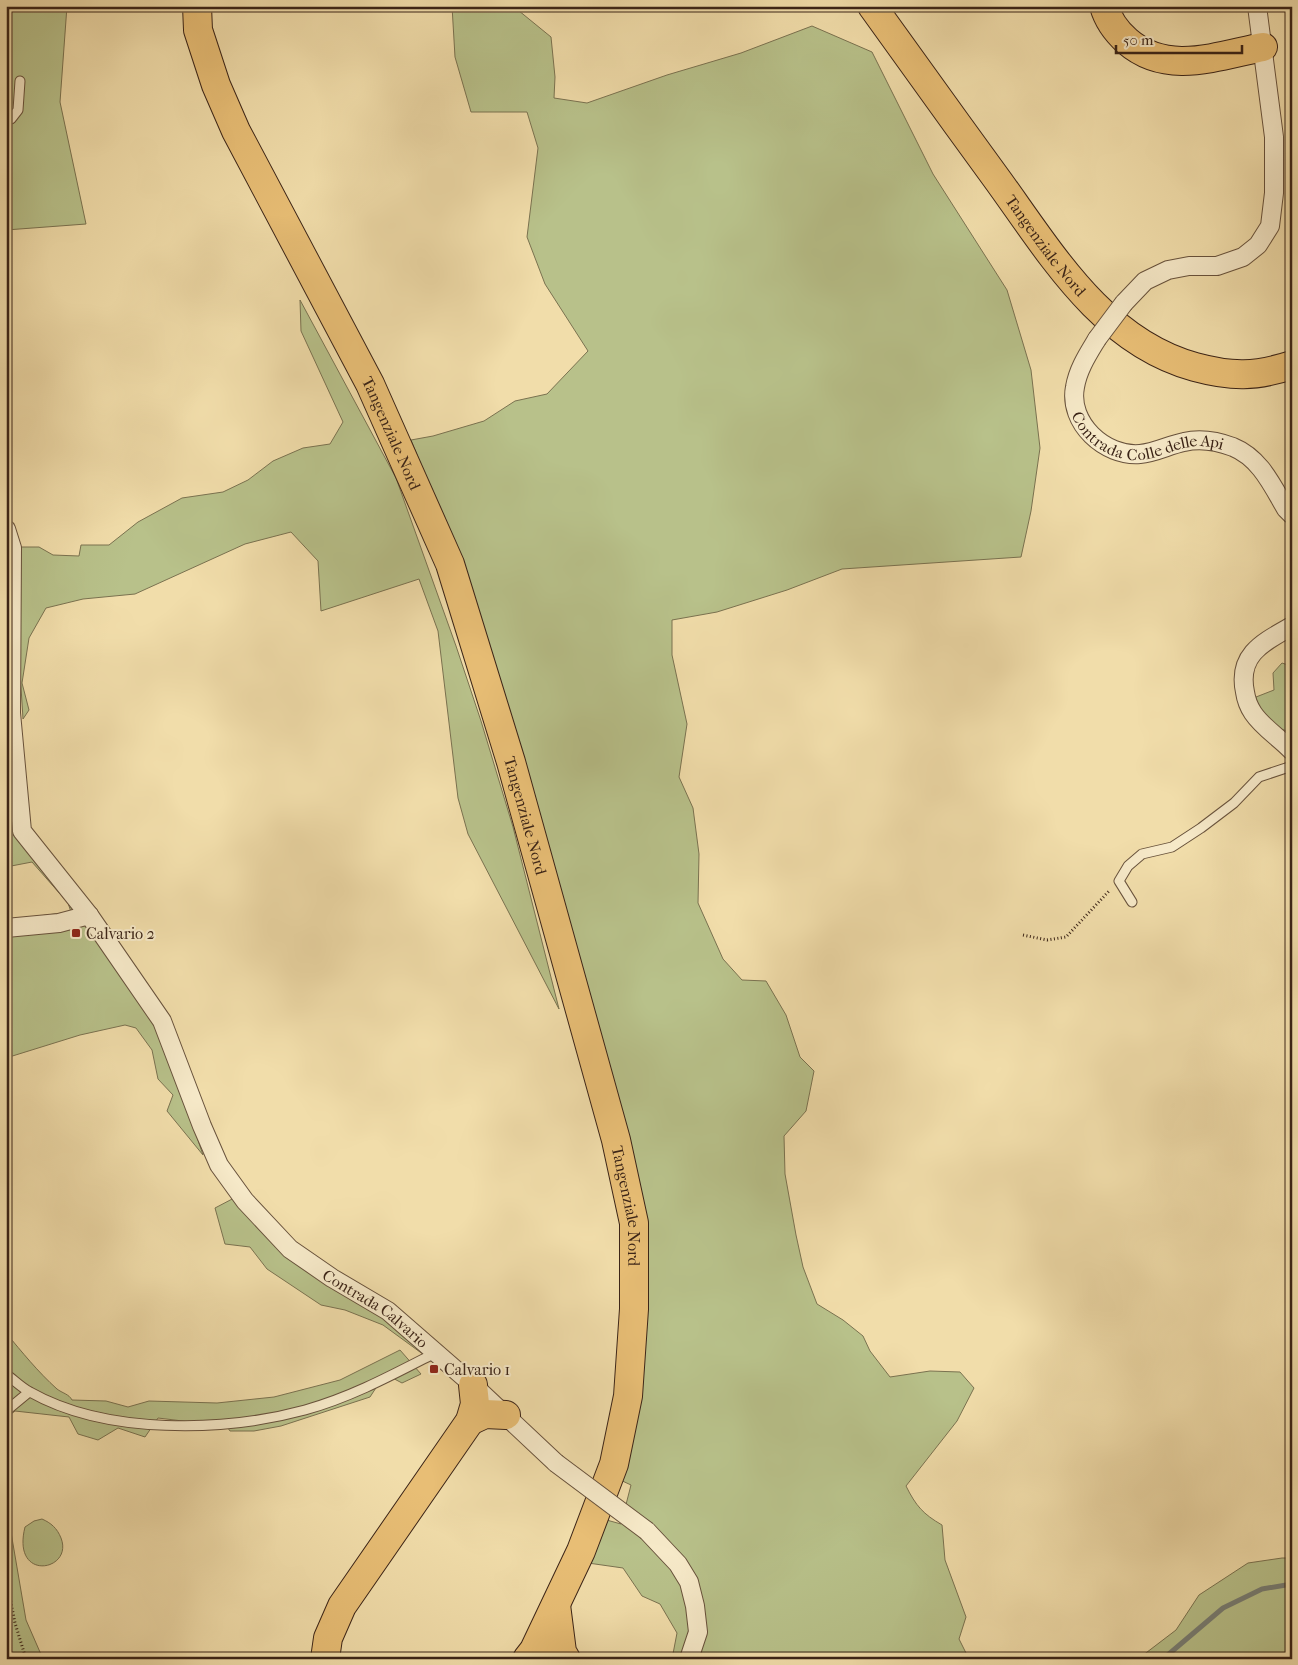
<svg xmlns="http://www.w3.org/2000/svg" width="1298" height="1665" viewBox="0 0 1298 1665" font-family="'IM FELL French Canon',serif">
<rect width="100%" height="100%" fill="#f1ddaa"/>
<filter id="stains"><feTurbulence type="fractalNoise" baseFrequency=".004" numOctaves="4"/><feColorMatrix values="0 0 0 0 .2 0 0 0 0 .09 0 0 0 0 .02 0 0 0 .5 -.17"/></filter>
<radialGradient id="worn" r=".72"><stop offset=".6" stop-color="#630" stop-opacity="0"/><stop offset="1" stop-color="#630" stop-opacity=".3"/></radialGradient>
<g fill="#b8c18a" stroke="#7a7250">
<path d="M6 6H67L60 102 86 224 6 230Z"/>
<path d="M452 6H513L551 37 555 77 554 98 587 103 667 75 741 53 812 26 872 52 933 174 1007 290 1031 370 1040 448 1031 511 1021 557 842 569 787 590 717 612 672 620V655L687 724 679 777 693 808 699 854 698 903 723 959 742 980 766 981 786 1015 800 1057 814 1071 806 1111 784 1136 785 1174 796 1235 803 1267 817 1304 843 1320 863 1336 870 1351 890 1377 930 1371 960 1372 974 1388 957 1421 906 1486C916 1506 923 1514 942 1525L945 1560 966 1617 959 1639 969 1659H672L677 1633 660 1604 642 1596 623 1568 588 1563 603 1519 621 1524 631 1485 616 1478 648 1246 461 564 411 440 433 436 484 421 515 401 547 394 588 351 545 284 527 237 538 148 527 112H471L455 57Z"/>
<path d="M300 300 396 478 456 646 481 721 513 827 559 1009 468 834 458 798 438 631 419 579 321 611 318 561 291 532 245 544 135 594 83 599 46 608 29 638 22 683 29 710 23 719 19 655 18 547H39L53 555 79 556 81 545H109L138 522 182 498 223 492 248 480 273 461 303 448 330 444 343 422 301 331Z"/>
<path d="M1282 663 1291 666 1292 668V731C1278 732 1266 718 1256 710V697L1274 690 1273 673Z"/>
<path d="M6 745 13 806 136 990 168 1051 203 1155 167 1111 173 1095 158 1079 152 1050 136 1028 125 1025 80 1035 6 1058V920L71 912 68 903 32 862 6 867Z"/>
<path d="M236 1197 380 1311 435 1363 383 1325 345 1310 321 1305 267 1269 250 1247 225 1244 215 1208Z"/>
<path d="M6 1333C22 1352 38 1372 57 1389 62 1393 69 1394 72 1400L106 1401 128 1407 149 1401 217 1403 274 1397 340 1380 400 1350 421 1374 402 1383 385 1374 370 1397 281 1426 254 1431H230L223 1421 191 1422 158 1418 145 1437 118 1428 98 1440 78 1434 69 1417 15 1411 6 1418Z"/>
<path d="M6 1503 26 1620 43 1659H6Z"/>
<path d="M42 1519C51 1523 57 1528 61 1538 74 1571 11 1583 25 1527L34 1521Z"/>
<path d="M1282 1558H1292V1659H1138L1176 1630 1199 1595 1248 1563Z"/>
</g>
<g fill="none" stroke-linecap="round" stroke-linejoin="round">
<path stroke="#777e75" stroke-width="5" d="M1163 1659 1223 1608 1262 1589 1292 1584"/>
<g stroke="#68523c" stroke-width="11">
<g id="lane">
<path d="M6 119H11L18 110 20 81"/>
<path d="M1132 902 1119 881 1128 866 1142 854 1172 847 1201 828 1234 803 1259 777 1292 766"/>
<path d="M6 1374C14 1380 22 1388 30 1392 106 1435 224 1432 305 1410 352 1397 394 1374 437 1352"/>
<path d="M6 1411 29 1392"/>
</g>
</g>
<g stroke="#68523c" stroke-width="20">
<g id="street">
<path d="M1124 303 1145 281 1168 270 1189 266H1217L1243 257 1258 245 1270 226 1274 193V137L1257 6"/>
<path id="s1" d="M1097 339C1088 354 1078 369 1075 387 1068 423 1105 457 1140 454 1155 453 1169 445 1184 442 1201 438 1217 441 1233 447 1260 458 1272 485 1286 509L1292 515"/>
<path id="s2" d="M6 529 12 548 11 713 22 831 89 915 162 1021 202 1126 219 1165 245 1201 290 1249 332 1278 388 1311 473 1385 556 1463"/>
<path d="M1292 626C1264 642 1237 654 1245 692 1246 699 1249 707 1253 713 1263 728 1280 738 1292 751"/>
<path d="M6 928 59 923 89 915"/>
<path d="M647 1531 678 1564 689 1582 695 1606 698 1632 689 1659"/>
</g>
</g>
<g stroke="#3b2417" stroke-width="30">
<g id="primary">
<path id="s3" d="M197 6 198 30 216 85 236 131 370 384 450 564 511 762 616 1140 634 1223V1309L628 1396 614 1464 581 1551 534 1650 527 1659"/>
<path id="s4" d="M872 6C913 63 953 119 994 175 1049 250 1100 341 1195 367 1232 377 1255 377 1292 365"/>
<path d="M1104 6C1108 20 1117 32 1127 41 1167 76 1217 56 1263 47"/>
<path d="M470 1421 485 1414 506 1415"/>
<path d="M556 1605 562 1652 566 1659"/>
<path d="M325 1659 328 1638 342 1606 470 1421 475 1404 473 1385"/>
</g>
</g>
<g stroke="#3b2417" stroke-width="3" stroke-dasharray="1 2.5" stroke-linecap="butt">
<path d="M1023 935 1047 940 1066 937 1110 890"/>
<path d="M1292 1184V1189"/>
<path d="M6 1577 15 1623 26 1659"/>
</g>
<use href="#lane" stroke="#f6e9c8" stroke-width="9"/>
<use href="#street" stroke="#f6e9c8" stroke-width="18"/>
<use href="#primary" stroke="#e8be75" stroke-width="28"/>
<g stroke="#68523c" stroke-width="20" stroke-linecap="butt">
<g id="street-bridge">
<path d="M1097 339 1124 303"/>
<path d="M556 1463 647 1531"/>
</g>
</g>
<use href="#street-bridge" stroke="#f6e9c8" stroke-width="18"/>
</g>
<g fill="#8f2418" stroke="#f6e9c8" stroke-width="2">
<rect x="71" y="928" width="10" height="10" rx="2.5"/>
<rect x="429" y="1364" width="10" height="10" rx="2.5"/>
</g>
<g text-anchor="middle" dominant-baseline="central" stroke-width="4" stroke-linejoin="round" paint-order="stroke">
<g font-size="16" fill="#3b2417" stroke="#f6e9c8">
<text stroke="none"><textPath href="#s4" startOffset="296">Tangenziale Nord</textPath></text>
<text stroke="none"><textPath href="#s1" startOffset="162">Contrada Colle delle Api</textPath></text>
<text stroke="none"><textPath href="#s3" startOffset="472">Tangenziale Nord</textPath></text>
<text stroke="none"><textPath href="#s3" startOffset="878">Tangenziale Nord</textPath></text>
<text stroke="none"><textPath href="#s3" startOffset="1282">Tangenziale Nord</textPath></text>
<text stroke="none"><textPath href="#s2" startOffset="909">Contrada Calvario</textPath></text>
</g>
<g font-size="16" fill="#3b2417" stroke="#f6e9c8" text-anchor="start">
<text x="86" y="933">Calvario 2</text>
<text x="444" y="1369">Calvario 1</text>
</g>
</g>
<rect width="1298" height="1665" fill="none" stroke="#f1ddaa" stroke-width="25"/>
<rect x="8" y="8" width="1283" height="1650" fill="none" stroke="#3b2417" stroke-width="2.5"/>
<rect x="12" y="12" width="1273" height="1640" fill="none" stroke="#3b2417"/>
<path d="M1116 45v8h126v-8" fill="none" stroke="#3b2417" stroke-width="2.5"/>
<text x="1123" y="45" font-size="15" fill="#3b2417" stroke="#f6e9c8" stroke-width="4" paint-order="stroke">50 m</text>
<rect width="100%" height="100%" filter="url(#stains)"/>
<rect width="100%" height="100%" fill="url(#worn)"/>
</svg>
